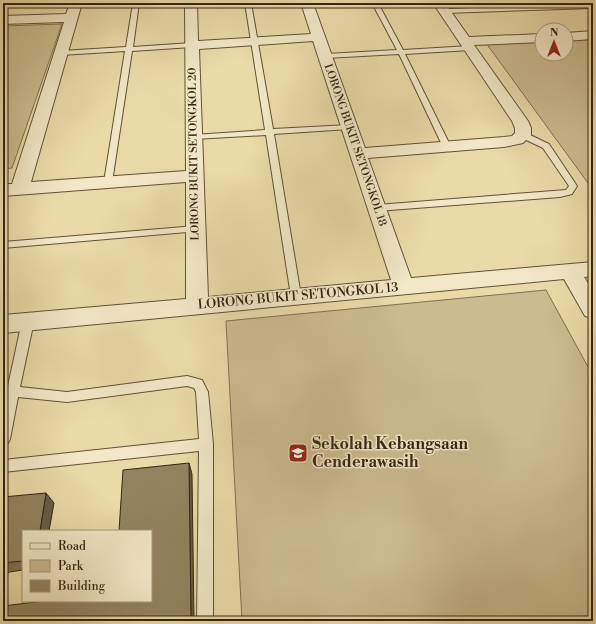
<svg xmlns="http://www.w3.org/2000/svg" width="596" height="624" viewBox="0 0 596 624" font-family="'Libre Bodoni',serif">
<rect width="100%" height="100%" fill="#ebdaa8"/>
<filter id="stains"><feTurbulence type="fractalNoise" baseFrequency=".005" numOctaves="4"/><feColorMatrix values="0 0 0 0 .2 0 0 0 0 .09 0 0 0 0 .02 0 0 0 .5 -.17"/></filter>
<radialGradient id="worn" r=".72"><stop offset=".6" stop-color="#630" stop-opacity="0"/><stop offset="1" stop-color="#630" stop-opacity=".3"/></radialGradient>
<g fill="#ccbb8f" stroke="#807052">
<path d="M62 24 12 168 3 169V26Z"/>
<path d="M593 38V190L486 43 542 40V54H566V39Z"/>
<path d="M546 290 593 376V621H242L226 321Z"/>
</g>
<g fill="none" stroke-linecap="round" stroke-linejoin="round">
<g stroke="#625239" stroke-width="2">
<g id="service">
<path d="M133 3H139L133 47 192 43 195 45 192 47 132 51 112 182 108 185 104 182 125 51 61 55 58 53 61 51 126 47Z"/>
<path d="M245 3H251L273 129 349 125 353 127 349 129 274 134 301 296 300 299H292L291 296 266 135 194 139 190 137 194 135 265 130Z"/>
<path d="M372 3H378L403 50 470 46 473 48 470 50 405 54 451 147 450 149 447 150 443 147 399 54 326 58 323 56 326 54 397 50Z"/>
<path d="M593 4V8L445 13 442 11 445 9Z"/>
<path d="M520 133H526L549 144 577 186 572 194 560 197 377 211 372 208 377 205 566 190 569 186 543 148 520 137Z"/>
<path d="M196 226 201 229 199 231 3 248V242Z"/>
<path d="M28 317 32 318 34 321 20 387 67 392 187 376 202 380 208 392 213 444V621H197L199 451 3 472V460L199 439 196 392 194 388 187 386 67 402 18 397 10 439 8 443 3 445V409L6 397H3V387L8 386 22 321 24 318Z"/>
</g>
</g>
<g stroke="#625239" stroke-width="2">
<g id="minor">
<path d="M70 3H82L31 182 186 171 185 3H197L198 41 311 34 301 3H313L365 148 504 137 512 136 515 133V128L512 121 433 3H445L469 37 542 34V42L474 45 528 121 531 128V135L523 143 504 147 368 158 411 278 593 262V276L584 277 593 291V318L585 316 564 279 3 333V315L186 299V182L3 196V184H12L64 22 3 24V16L66 14ZM313 41 391 280 208 297 199 49Z"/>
<path d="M593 31V39L566 41V33Z"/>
</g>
</g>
<use href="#service" fill="#f2e7c6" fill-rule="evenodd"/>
<use href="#minor" fill="#f2e7c6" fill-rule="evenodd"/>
</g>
<path fill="#7e7153" stroke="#342514" d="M3 497 54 503 23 531V570L3 573Z"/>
<g fill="#675c44" stroke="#342514">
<path d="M189 463 192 474 194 621H191Z"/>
<path d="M46 493 54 503 49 531H40Z"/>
</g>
<g fill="#938361" stroke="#342514">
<path d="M189 463 191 621H3V606L44 601H151V531H119L123 470Z"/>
<path d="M46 493 40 531H23V561L3 563V497Z"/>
</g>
<defs>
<g id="school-square" transform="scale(1)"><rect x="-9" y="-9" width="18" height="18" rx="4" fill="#8f2418" stroke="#f2e7c6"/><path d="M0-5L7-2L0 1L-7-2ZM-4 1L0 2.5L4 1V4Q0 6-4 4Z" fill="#fff"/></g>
</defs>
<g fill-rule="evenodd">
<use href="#school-square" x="298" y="453"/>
</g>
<g text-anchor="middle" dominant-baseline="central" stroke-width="3" stroke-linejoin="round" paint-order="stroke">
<g font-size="11" fill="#342514" stroke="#f2e7c6">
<text transform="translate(355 145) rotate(71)">LORONG BUKIT SETONGKOL 18</text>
<text transform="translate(194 154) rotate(-91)">LORONG BUKIT SETONGKOL 20</text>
</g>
<g font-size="13" fill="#342514" stroke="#f2e7c6">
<text transform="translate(298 296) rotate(-5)">LORONG BUKIT SETONGKOL 13</text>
</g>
<g font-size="16" font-weight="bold" fill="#342514" stroke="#f2e7c6" text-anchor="start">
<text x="312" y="444">Sekolah Kebangsaan<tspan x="312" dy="18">Cenderawasih</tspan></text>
</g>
</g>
<rect width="596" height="624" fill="none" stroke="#ebdaa8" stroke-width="16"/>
<rect x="4" y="4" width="588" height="616" fill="none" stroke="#342514" stroke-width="2"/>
<rect x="8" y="8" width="580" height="608" fill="none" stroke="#342514"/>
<rect x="22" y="530" width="130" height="72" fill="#f2e7c6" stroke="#a6997f"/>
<rect x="30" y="543" width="20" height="6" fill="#f2e7c6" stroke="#a6997f"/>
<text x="58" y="550" font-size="12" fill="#342514">Road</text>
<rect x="30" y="560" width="20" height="12" fill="#ccbb8f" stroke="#a6997f"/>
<text x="58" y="570" font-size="12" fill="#342514">Park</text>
<rect x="30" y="580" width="20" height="12" fill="#938361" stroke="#a6997f"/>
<text x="58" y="590" font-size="12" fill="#342514">Building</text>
<g transform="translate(554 42)"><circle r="19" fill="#f2e7c6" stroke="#a6997f"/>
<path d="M0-3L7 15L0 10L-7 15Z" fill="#8f2418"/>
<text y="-6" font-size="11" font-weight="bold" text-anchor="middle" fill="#342514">N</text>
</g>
<rect width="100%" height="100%" filter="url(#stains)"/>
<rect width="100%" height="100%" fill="url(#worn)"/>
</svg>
